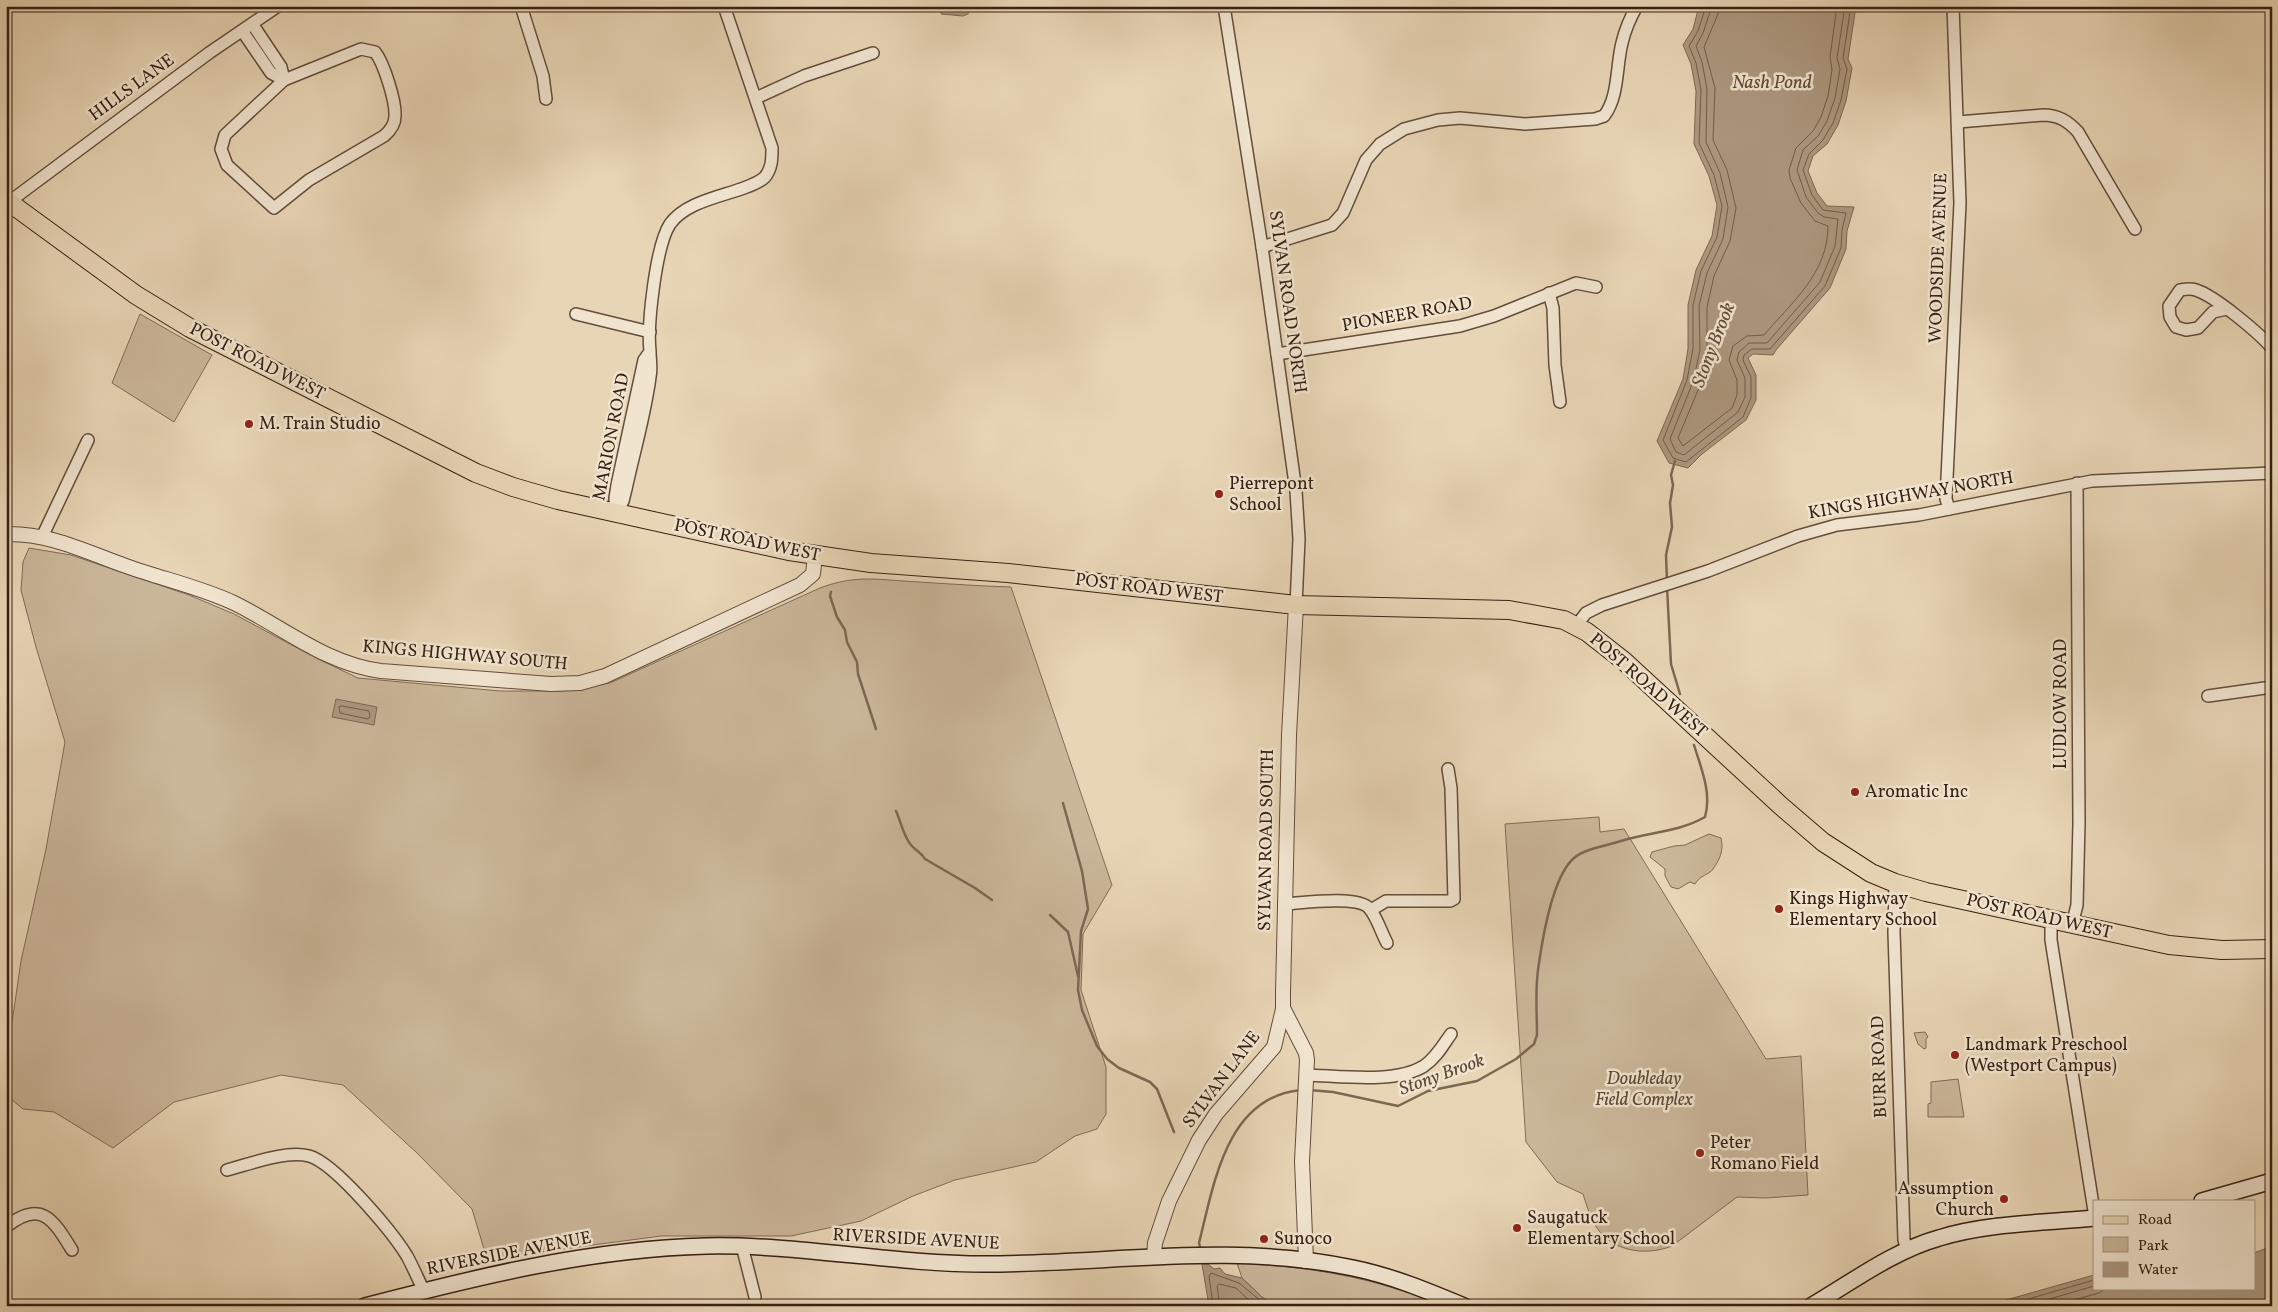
<svg xmlns="http://www.w3.org/2000/svg" width="2278" height="1312" viewBox="0 0 2278 1312" font-family="Vollkorn,serif">
<rect width="100%" height="100%" fill="#e8d5b5"/>
<filter id="stains"><feTurbulence type="fractalNoise" baseFrequency=".004" numOctaves="4"/><feColorMatrix values="0 0 0 0 .2 0 0 0 0 .09 0 0 0 0 .02 0 0 0 .5 -.17"/></filter>
<radialGradient id="worn" r=".72"><stop offset=".6" stop-color="#630" stop-opacity="0"/><stop offset="1" stop-color="#630" stop-opacity=".3"/></radialGradient>
<g fill="#cab699" stroke="#806b56">
<path d="M140 314 212 355 174 422 112 383Z"/>
<path d="M29 548 71 555 189 595 234 614 314 657 358 678 500 691H559L610 683 820 588C857 574 880 580 919 582 950 584 980 586 1011 587L1112 885 1083 934 1081 990 1106 1067V1114L1097 1129 1075 1136 1036 1162 955 1180 913 1196 861 1221 791 1236H661L487 1259 472 1209 417 1153 343 1085 281 1075 174 1102 113 1148 54 1112 23 1109 6 1095V1064L21 961 46 849 65 742 36 647 21 590 23 562Z"/>
<path d="M1599 817 1600 832 1624 829 1766 1059 1801 1056 1808 1195 1766 1198 1737 1197 1672 1246C1644 1257 1609 1251 1594 1223 1589 1214 1586 1203 1583 1194L1557 1182 1526 1142 1505 824Z"/>
<path d="M1709 834 1721 838C1724 850 1720 859 1713 869 1709 875 1700 875 1695 884L1690 882 1678 889 1671 887 1665 876V869L1650 857 1652 852 1674 846 1685 845Z"/>
<path d="M1925 1032 1928 1037 1926 1039V1048L1924 1049 1918 1044 1914 1033Z"/>
<path d="M1958 1079 1964 1117H1928V1104L1931 1103V1082Z"/>
<path d="M1237 1263C1312 1267 1374 1277 1443 1306H1389L1349 1300 1318 1306H1275L1262 1297 1242 1278Z"/>
</g>
<g fill="#ac977e" stroke="#7d6753">
<path d="M942 6H971L968 14 963 16 941 14Z"/>
<path d="M1703 6H1856L1848 59 1852 68 1846 101 1838 125 1827 144 1813 156 1808 171 1817 193 1827 206 1854 207 1847 231 1846 249 1830 288 1776 350 1773 355 1753 354 1748 358 1756 375V400L1746 420 1702 454 1688 468 1669 463 1657 441 1683 379 1688 349V305L1696 270 1712 236 1717 205 1709 176 1694 144 1696 91 1691 64 1683 45 1693 29 1698 10Z"/>
<path d="M336 699 377 707 374 725 332 717Z"/>
<path d="M2272 1246V1306H1985L2094 1275V1288H2254V1253Z"/>
<path d="M1202 1264H1208L1214 1269 1220 1268 1225 1274 1242 1278 1262 1297 1276 1306H1209Z"/>
<path d="M1349 1300 1389 1306H1318Z"/>
</g>
<g fill="none" stroke-linecap="round" stroke-linejoin="round">
<g stroke="#725c48" stroke-width="1">
<path d="M1706 6 1698 31 1689 46 1696 63 1701 90 1699 143 1714 175 1722 206 1717 237 1701 271 1693 305V349L1687 380 1663 440 1673 458 1686 462 1743 417 1751 398V377L1743 360 1744 355 1752 349H1770L1825 286 1841 248 1842 230 1846 213 1823 210 1812 195 1803 170 1809 154 1823 140 1833 123 1841 100 1847 69 1843 58 1851 6"/>
<path d="M1712 6 1703 33 1696 46 1702 62 1707 89 1706 142 1720 173 1728 207 1723 239 1707 273 1699 306 1700 350 1693 382 1670 439 1676 452 1684 455 1738 412 1745 397V378L1737 360 1739 352 1749 343H1767L1820 282 1835 246 1838 219 1824 217 1818 213 1806 197 1797 170 1803 150 1818 136 1827 121 1835 98 1840 69 1837 58 1845 6"/>
<path d="M1719 6 1718 14 1704 47 1715 88 1713 140 1727 170 1736 208 1730 241 1714 276 1707 307V350L1701 383 1678 438 1683 446 1732 408 1737 395V380L1729 360 1733 346 1747 336 1764 335C1792 302 1828 273 1828 226L1815 221 1801 203 1790 178 1789 170 1796 148 1813 131 1821 117 1828 96 1832 70 1830 57 1837 6"/>
<path d="M342 706 369 711 370 717 368 719 340 713 339 707Z"/>
<path d="M1213 1306 1209 1276 1211 1273 1239 1283 1267 1306"/>
<path d="M1220 1306 1217 1286 1219 1284 1236 1288 1255 1306"/>
<path d="M2004 1306 2094 1280"/>
<path d="M2026 1306 2094 1286"/>
<path d="M2053 1306 2099 1293 2107 1288"/>
</g>
<g stroke="#7d6753" stroke-width="2.5">
<path d="M1667 581 1666 555 1672 527 1670 503 1673 485 1671 475 1675 461"/>
<path d="M1667 587 1671 664 1680 694"/>
<path d="M831 592 830 596 837 617 845 630 847 642 857 662 858 674 876 729"/>
<path d="M1063 803 1082 871 1088 909 1081 931 1078 990 1082 1010 1097 1046 1107 1059 1119 1068 1150 1082 1157 1089 1174 1132"/>
<path d="M896 811C901 822 903 835 911 845 916 851 921 852 925 859L975 888 992 900"/>
<path d="M1050 915 1068 932 1078 976"/>
<path d="M1309 1090 1333 1092 1398 1106 1428 1091 1477 1081 1516 1059 1534 1044 1537 1035C1537 1014 1535 991 1538 970 1542 941 1552 877 1574 858 1586 848 1606 846 1621 841 1649 832 1679 832 1705 817 1712 793 1701 768 1694 745"/>
<path d="M1201 1251 1199 1243C1214 1184 1226 1097 1301 1090"/>
</g>
<g stroke="#634d3c" stroke-width="14">
<g id="minor">
<path d="M521 6 543 76 546 99"/>
<path d="M1224 6 1262 247 1296 491 1299 539 1296 605"/>
<path d="M243 32 271 73 284 80 281 67 253 25"/>
<path d="M361 49 375 52C384 63 396 102 395 116 395 124 390 131 384 136L309 180 274 208 227 165 221 149 225 135 284 80Z"/>
<path d="M756 98 804 76 873 53"/>
<path d="M1958 122 2043 115C2058 115 2068 121 2078 132L2135 229"/>
<path d="M9 202 209 53 278 6"/>
<path d="M1262 247 1332 225 1343 213 1366 160 1380 144 1404 129 1438 120 1460 118 1525 124 1595 119 1604 116C1619 97 1616 66 1622 43 1625 30 1630 18 1637 6"/>
<path d="M1549 293 1553 308 1555 365 1560 402"/>
<path d="M2227 309 2213 312 2198 328 2186 330 2176 327 2170 317 2169 306 2180 290C2186 289 2190 288 2196 290 2215 296 2259 333 2272 348"/>
<path d="M576 314 650 332"/>
<path d="M649 353 644 360 617 485 615 498 616 513 623 501 626 489C634 452 645 415 650 377 652 368 650 360 650 351 647 325 656 245 670 224 685 203 718 197 741 189 749 186 759 183 765 177 772 168 772 159 772 148L724 6"/>
<path d="M1277 354 1460 326 1494 316 1576 283 1596 287"/>
<path d="M1949 509 1946 499 1960 203 1953 6"/>
<path d="M42 537 88 440"/>
<path d="M1576 626 1586 613 1602 605 1708 571 1798 536 1837 525 1919 515 2092 481 2272 473"/>
<path d="M2208 696 2272 687"/>
<path d="M1895 883 1894 932 1904 1240 1907 1250"/>
<path d="M1284 904C1302 903 1357 895 1369 908 1377 917 1381 932 1387 943"/>
<path d="M1371 910 1386 901H1450L1454 899 1451 788 1448 769"/>
<path d="M2051 920V940L2094 1211"/>
<path d="M2072 925 2077 905 2079 823 2077 483"/>
<path d="M1307 1075C1341 1076 1395 1084 1424 1066 1436 1058 1443 1045 1451 1034"/>
<path d="M227 1170C250 1164 286 1150 309 1156 335 1163 393 1233 407 1256 413 1267 418 1279 424 1291"/>
<path d="M6 1227C41 1199 53 1219 72 1250"/>
<path d="M742 1246 755 1297"/>
</g>
</g>
<g stroke="#634d3c" stroke-width="16">
<g id="tertiary">
<path d="M6 534C50 533 86 552 126 566 162 579 200 587 234 603 283 627 326 664 381 671L551 684 580 683 605 676 800 585 813 574 815 555"/>
<path d="M1296 605 1289 735 1283 993V1008L1306 1053 1307 1060 1302 1161 1306 1261"/>
<path d="M1154 1257 1155 1243 1169 1201 1199 1140 1216 1114 1274 1047 1283 1009"/>
</g>
</g>
<g stroke="#372013" stroke-width="18">
<g id="secondary">
<path d="M2202 1201 2272 1181"/>
<path d="M365 1306C477 1277 589 1249 706 1246 799 1244 891 1264 985 1264 1108 1264 1231 1242 1353 1268 1392 1276 1428 1291 1464 1306"/>
<path d="M1811 1306C1852 1282 1893 1251 1939 1238 1987 1223 2044 1223 2094 1218"/>
</g>
</g>
<g stroke="#372013" stroke-width="20">
<path id="primary" d="M6 200 136 295 190 328 476 473 513 487 558 500 789 551 871 563 1008 573 1296 605 1509 610 1564 620 1587 632 1624 661 1781 806 1823 842 1871 873 1895 883 1926 892 2169 945 2222 950 2272 949"/>
</g>
<use href="#minor" stroke="#f0e4cf" stroke-width="11"/>
<use href="#tertiary" stroke="#f0e4cf" stroke-width="14"/>
<use href="#secondary" stroke="#f0e4cf" stroke-width="15"/>
<use href="#primary" stroke="#e8d5b5" stroke-width="18"/>
</g>
<g fill="#8f2418" stroke="#f0e4cf" stroke-width="2">
<circle cx="249" cy="424" r="5"/>
<circle cx="1219" cy="494" r="5"/>
<circle cx="1855" cy="792" r="5"/>
<circle cx="1779" cy="909" r="5"/>
<circle cx="1955" cy="1055" r="5"/>
<circle cx="1700" cy="1153" r="5"/>
<circle cx="2004" cy="1199" r="5"/>
<circle cx="1517" cy="1228" r="5"/>
<circle cx="1264" cy="1239" r="5"/>
</g>
<g text-anchor="middle" dominant-baseline="central" stroke-width="5" stroke-linejoin="round" paint-order="stroke">
<g font-size="18" fill="#372013" stroke="#f0e4cf">
<text transform="translate(132 88) rotate(-36)">HILLS LANE</text>
<text transform="translate(1939 258) rotate(-88)">WOODSIDE AVENUE</text>
<text transform="translate(1287 302) rotate(82)">SYLVAN ROAD NORTH</text>
<text transform="translate(1407 315) rotate(-10)">PIONEER ROAD</text>
<text transform="translate(257 362) rotate(27)">POST ROAD WEST</text>
<text transform="translate(612 437) rotate(-79)">MARION ROAD</text>
<text transform="translate(1911 496) rotate(-10)">KINGS HIGHWAY NORTH</text>
<text transform="translate(747 541) rotate(12)">POST ROAD WEST</text>
<text transform="translate(1149 589) rotate(7)">POST ROAD WEST</text>
<text transform="translate(465 656) rotate(5)">KINGS HIGHWAY SOUTH</text>
<text transform="translate(1648 686) rotate(41)">POST ROAD WEST</text>
<text transform="translate(2061 704) rotate(-90)">LUDLOW ROAD</text>
<text transform="translate(1267 840) rotate(-89)">SYLVAN ROAD SOUTH</text>
<text transform="translate(2039 917) rotate(13)">POST ROAD WEST</text>
<text transform="translate(1880 1067) rotate(-92)">BURR ROAD</text>
<text transform="translate(1222 1080) rotate(-53)">SYLVAN LANE</text>
<text transform="translate(916 1240) rotate(3)">RIVERSIDE AVENUE</text>
<text transform="translate(509 1254) rotate(-11)">RIVERSIDE AVENUE</text>
</g>
<g font-size="18" fill="#372013" stroke="#f0e4cf" text-anchor="start">
<text x="259" y="424">M. Train Studio</text>
<text x="1229" y="484">Pierrepont<tspan x="1229" dy="21">School</tspan></text>
<text x="1865" y="792">Aromatic Inc</text>
<text x="1789" y="899">Kings Highway<tspan x="1789" dy="21">Elementary School</tspan></text>
<text x="1965" y="1045">Landmark Preschool<tspan x="1965" dy="21">(Westport Campus)</tspan></text>
<text x="1710" y="1143">Peter<tspan x="1710" dy="21">Romano Field</tspan></text>
<text x="1994" y="1189" text-anchor="end">Assumption<tspan x="1994" dy="21">Church</tspan></text>
<text x="1527" y="1218">Saugatuck<tspan x="1527" dy="21">Elementary School</tspan></text>
<text x="1274" y="1239">Sunoco</text>
</g>
<g font-size="18" font-style="italic" fill="#5c4634" stroke="#f0e4cf">
<text x="1644" y="1079">Doubleday<tspan x="1644" dy="21">Field Complex</tspan></text>
</g>
<g font-size="19" font-style="italic" fill="#604a38" stroke="#f0e4cf">
<text x="1772" y="83">Nash Pond</text>
<text transform="translate(1714 345) rotate(-69)">Stony Brook</text>
<text transform="translate(1442 1075) rotate(-20)">Stony Brook</text>
</g>
</g>
<rect width="2278" height="1312" fill="none" stroke="#e8d5b5" stroke-width="25"/>
<rect x="8" y="8" width="2263" height="1297" fill="none" stroke="#372013" stroke-width="2.5"/>
<rect x="12" y="12" width="2253" height="1287" fill="none" stroke="#372013"/>
<rect x="2093" y="1200" width="162" height="90" fill="#f0e4cf" stroke="#a69684"/>
<rect x="2103" y="1216" width="25" height="8" fill="#e8d5b5" stroke="#a69684"/>
<text x="2138" y="1224" font-size="15" fill="#372013">Road</text>
<rect x="2103" y="1237" width="25" height="15" fill="#cab699" stroke="#a69684"/>
<text x="2138" y="1250" font-size="15" fill="#372013">Park</text>
<rect x="2103" y="1262" width="25" height="15" fill="#ac977e" stroke="#a69684"/>
<text x="2138" y="1274" font-size="15" fill="#372013">Water</text>
<rect width="100%" height="100%" filter="url(#stains)"/>
<rect width="100%" height="100%" fill="url(#worn)"/>
</svg>
